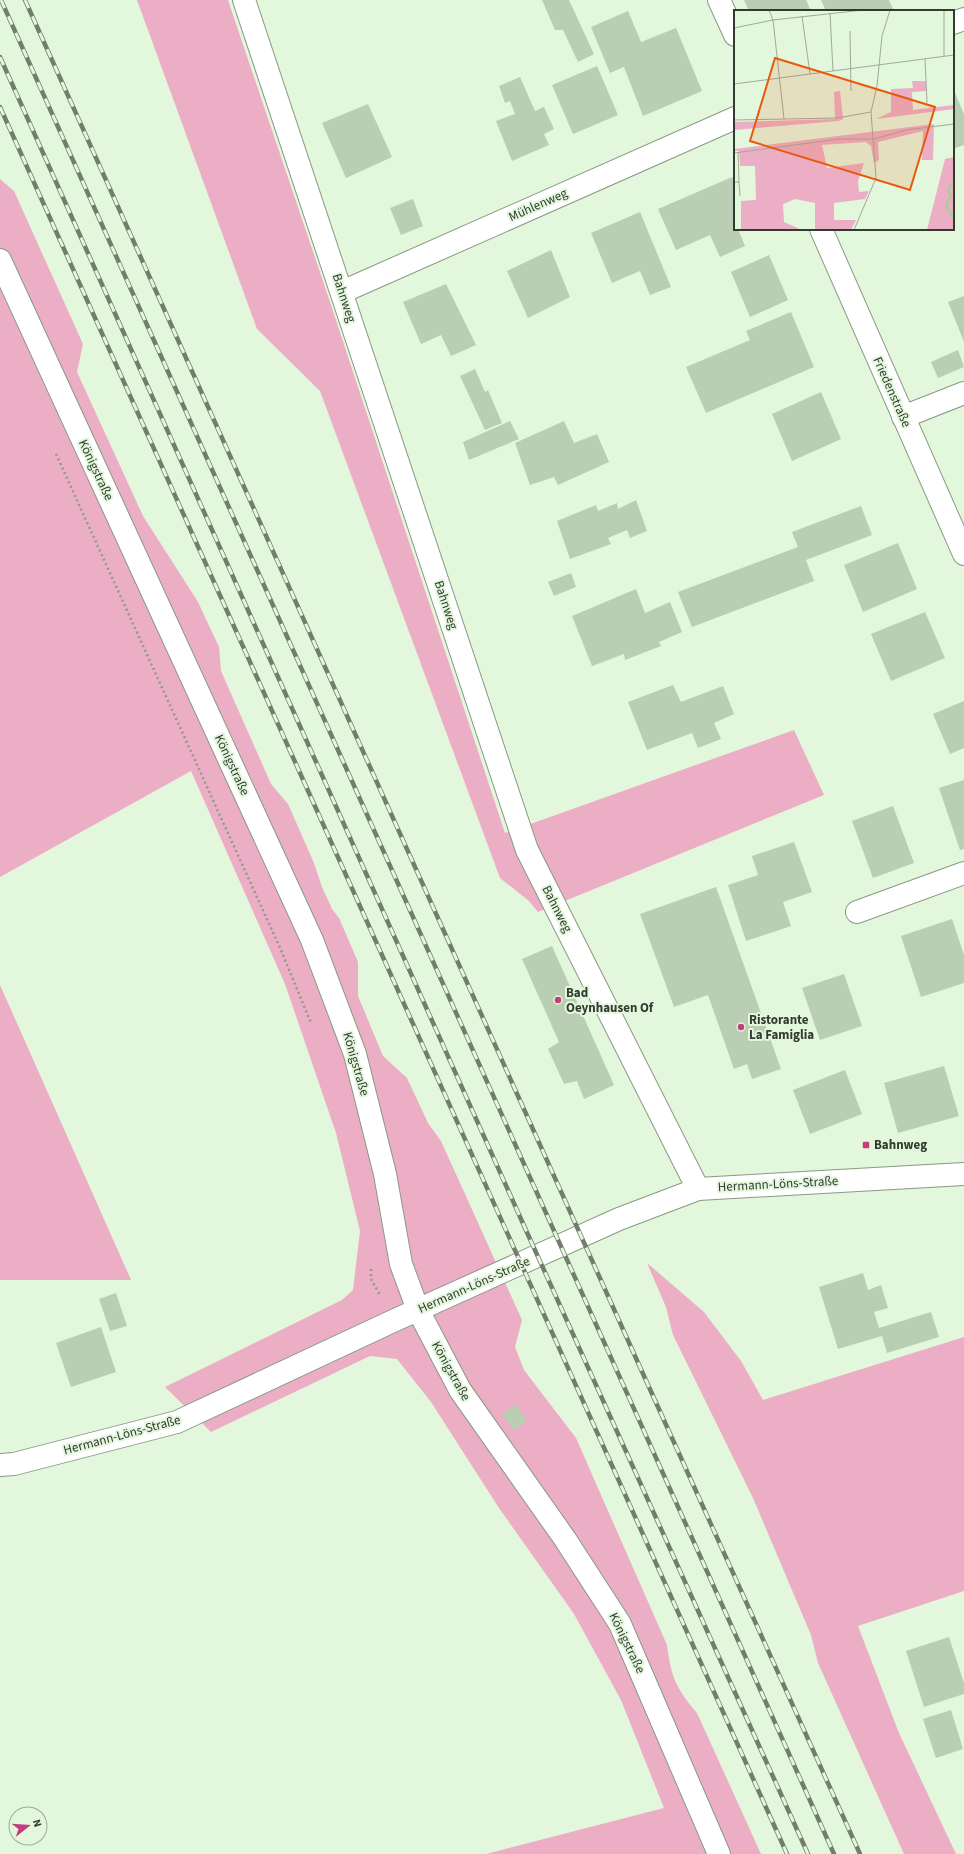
<svg xmlns="http://www.w3.org/2000/svg" width="964" height="1854" viewBox="0 0 964 1854" font-family="'Source Sans 3',sans-serif">
<rect width="100%" height="100%" fill="#e3f7dd"/>
<g fill="#ecaec5">
<path d="M137 0H228L328 296 505 833 794 730 824 795 538 912 529 901 500 878 320 391 257 329Z"/>
<path d="M0 179 14 191 83 344 77 372 143 516 198 602 219 647 221 671 271 784 288 804 314 863 322 887 332 909 339 918 358 962V996L383 1056 407 1078 428 1123 441 1141 522 1320 515 1347 524 1370 576 1438 667 1645C671 1677 676 1688 697 1713L761 1854H486L664 1808 621 1700 574 1614 499 1508 431 1402 397 1359 370 1356 211 1432 165 1387 342 1300 353 1290 360 1231 336 1133 285 984 191 771 0 877Z"/>
<path d="M0 985 131 1280H0Z"/>
<path d="M647 1263 704 1312 741 1361 763 1400 964 1337V1591L858 1626 899 1733 956 1854H904L818 1663 811 1635 753 1498 673 1335 666 1307Z"/>
</g>
<g fill="#baceb4">
<path d="M542 0H569L594 54 578 62 563 30H555Z"/>
<path d="M744 0H806L811 11H749Z"/>
<path d="M821 0H889L894 11H826Z"/>
<path d="M628 11 641 42 676 28 702 91 643 116 624 67 610 73 591 27Z"/>
<path d="M597 66 618 115 573 134 552 85Z"/>
<path d="M520 77 535 111 544 107 554 129 544 134 549 145 512 161 496 121 515 114 510 101 505 103 499 86Z"/>
<path d="M953 88 964 114V145L953 149Z"/>
<path d="M368 104 392 157 346 178 322 123Z"/>
<path d="M732 177 735 183V229H738L745 246 720 257 710 235 676 250 658 209Z"/>
<path d="M413 199 423 226 401 235 390 208Z"/>
<path d="M640 212 671 287 650 295 640 271 612 283 591 233Z"/>
<path d="M551 250 570 297 528 318 507 271Z"/>
<path d="M769 255 788 300 750 317 731 272Z"/>
<path d="M446 284 476 345 451 356 441 335 421 344 403 302Z"/>
<path d="M964 296V342L948 302Z"/>
<path d="M791 312 814 367 706 413 686 367 750 340 746 331Z"/>
<path d="M958 350 964 367 938 378 931 362Z"/>
<path d="M475 369 485 392 488 390 502 423 485 430 460 376Z"/>
<path d="M821 392 841 439 792 461 772 414Z"/>
<path d="M510 421 519 439 469 460 463 442Z"/>
<path d="M564 421 574 443 597 434 609 462 558 485 554 477 530 485 515 443Z"/>
<path d="M636 500 647 531 630 538 627 530 608 538 611 544 570 559 557 521 596 505 598 511 617 503 618 509Z"/>
<path d="M861 506 872 535 806 560 814 581 692 627 678 592 798 547 792 532Z"/>
<path d="M898 543 917 589 863 612 844 565Z"/>
<path d="M571 573 576 587 554 596 548 582Z"/>
<path d="M636 589 645 613 670 602 682 632 659 642 661 646 625 660 624 654 592 666 572 616Z"/>
<path d="M925 612 945 658 891 681 871 634Z"/>
<path d="M673 685 681 702 723 686 734 714 714 723 721 739 698 748 692 733 647 750 628 702Z"/>
<path d="M964 701V748L950 754 933 714Z"/>
<path d="M964 780V849L960 850 939 788Z"/>
<path d="M893 806 914 863 873 878 852 821Z"/>
<path d="M794 842 812 892 783 902 791 926 746 941 728 885 758 875 752 856Z"/>
<path d="M716 887 781 1069 752 1079 747 1064 734 1069 708 995 674 1007 640 914Z"/>
<path d="M952 919 964 955V983L921 997 901 936Z"/>
<path d="M552 946 614 1085 584 1099 577 1081 564 1084 548 1049 559 1042 522 959Z"/>
<path d="M844 974 862 1026 820 1040 802 988Z"/>
<path d="M944 1066 959 1116 898 1133 884 1083Z"/>
<path d="M845 1070 862 1114 810 1134 793 1090Z"/>
<path d="M863 1273 868 1290 881 1285 888 1308 874 1312 879 1328 931 1312 939 1337 887 1353 882 1336 838 1349 819 1287Z"/>
<path d="M116 1293 127 1326 110 1331 99 1299Z"/>
<path d="M101 1327 116 1372 71 1387 56 1343Z"/>
<path d="M516 1405 527 1421 513 1430 502 1414Z"/>
<path d="M949 1637 964 1683V1694L924 1707 906 1651Z"/>
<path d="M951 1710 963 1749 936 1758 923 1719Z"/>
</g>
<g fill="none" stroke-linecap="round" stroke-linejoin="round">
<g stroke="#889a82" stroke-width="24">
<g id="street">
<path d="M244 0 527 850 698 1189"/>
<path d="M719 0 735 35"/>
<path d="M953 23 964 19"/>
<path d="M821 229 964 554"/>
<path d="M0 260 312 940 355 1054 385 1174 401 1264 418 1310 460 1390 565 1539 620 1624 719 1854"/>
<path d="M342 292 735 118"/>
<path d="M903 417 964 393"/>
<path d="M857 912 964 873"/>
<path d="M0 1465 14 1464 177 1422 393 1321 619 1219 698 1189 964 1174"/>
</g>
</g>
<g stroke="#8d9b88" stroke-width="2.5" stroke-dasharray="2 3" stroke-linecap="butt">
<path d="M56 454 281 950 311 1023"/>
<path d="M371 1269V1279L380 1295"/>
</g>
<use href="#street" stroke="#fff" stroke-width="22"/>
<g stroke="#717d6d" stroke-width="4.5">
<g id="rail">
<path d="M1 0 834 1854"/>
<path d="M25 0 644 1376 860 1854"/>
<path d="M0 57 525 1228 808 1854"/>
<path d="M0 107 787 1854"/>
</g>
</g>
<use href="#rail" stroke="#e3f7dd" stroke-width="3" stroke-dasharray="9" stroke-linecap="butt"/>
</g>
<g fill="#c43e7f" stroke="#e3f7dd" stroke-width="1.5">
<circle cx="558" cy="1000" r="4"/>
<circle cx="741" cy="1027" r="4"/>
<rect x="862" y="1141" width="8" height="8" rx="2"/>
</g>
<g text-anchor="middle" dominant-baseline="central" stroke-width="4" stroke-linejoin="round" paint-order="stroke">
<g font-size="13" fill="#333b30" stroke="#e3f7dd">
<text transform="translate(538 205) rotate(-24)">Mühlenweg</text>
<text transform="translate(344 298) rotate(72)">Bahnweg</text>
<text transform="translate(892 392) rotate(66)">Friedenstraße</text>
<text transform="translate(96 470) rotate(65)">Königstraße</text>
<text transform="translate(446 605) rotate(72)">Bahnweg</text>
<text transform="translate(232 765) rotate(65)">Königstraße</text>
<text transform="translate(557 909) rotate(63)">Bahnweg</text>
<text transform="translate(356 1064) rotate(74)">Königstraße</text>
<text transform="translate(778 1184) rotate(-3)">Hermann-Löns-Straße</text>
<text transform="translate(474 1285) rotate(-24)">Hermann-Löns-Straße</text>
<text transform="translate(451 1371) rotate(61)">Königstraße</text>
<text transform="translate(122 1435) rotate(-15)">Hermann-Löns-Straße</text>
<text transform="translate(627 1643) rotate(64)">Königstraße</text>
</g>
<g font-size="13" font-weight="bold" fill="#333b30" stroke="#e3f7dd" text-anchor="start">
<text x="566" y="993">Bad<tspan x="566" dy="15">Oeynhausen Of</tspan></text>
<text x="749" y="1020">Ristorante<tspan x="749" dy="15">La Famiglia</tspan></text>
<text x="874" y="1145">Bahnweg</text>
</g>
</g>
<g transform="translate(734 10)">
<rect width="220" height="220" fill="#e3f7dd"/>
<path d="M178 71H192V81L178 82 179 100 220 95V99L142 109 157 102V79L179 78ZM106 81 109 109 105 111 0 120V112L101 109 100 82ZM200 114 199 150H188L189 121 144 132 145 150 140 153 137 136 132 132 88 135 93 158 130 153 124 171 125 182 135 181 131 189 100 193V210H122L117 220H81V193L61 189 49 194 50 212 68 220H7V191L22 190 21 156H6L5 141H0V139ZM220 147V220H193L211 149Z" fill="#ecaec5"/>
<path fill="none" stroke="#9ed48e" stroke-width="2" d="M220 174 216 175 214 181 217 187 212 195 220 209"/>
<path fill="none" stroke="#9dac98" stroke-width="1" d="M35 0 39 10 50 109M96 3 99 61M68 6 76 64M0 18 39 10 129 0M116 21 117 81M210 47V0M191 49 193 93M0 74 220 45M0 110 103 108 137 102M0 143 105 129H140L172 120 220 114M0 172H5L4 142M5 172 6 186M120 220 142 168 137 102 143 76 148 26 156 0"/>
<path fill="#e8590c" fill-opacity="0.15" stroke="#e8590c" stroke-width="2" d="M41 48 201 97 176 180 16 131Z"/>
<rect width="220" height="220" fill="none" stroke="#333b30" stroke-width="2"/>
</g>
<g transform="translate(28 1826) rotate(73)"><circle r="19" fill="#e3f7dd" stroke="#9dac98"/>
<path d="M0-3L7 15L0 10L-7 15Z" fill="#c43e7f"/>
<text y="-6" font-size="11" font-weight="bold" text-anchor="middle" fill="#333b30">N</text>
</g>
</svg>
